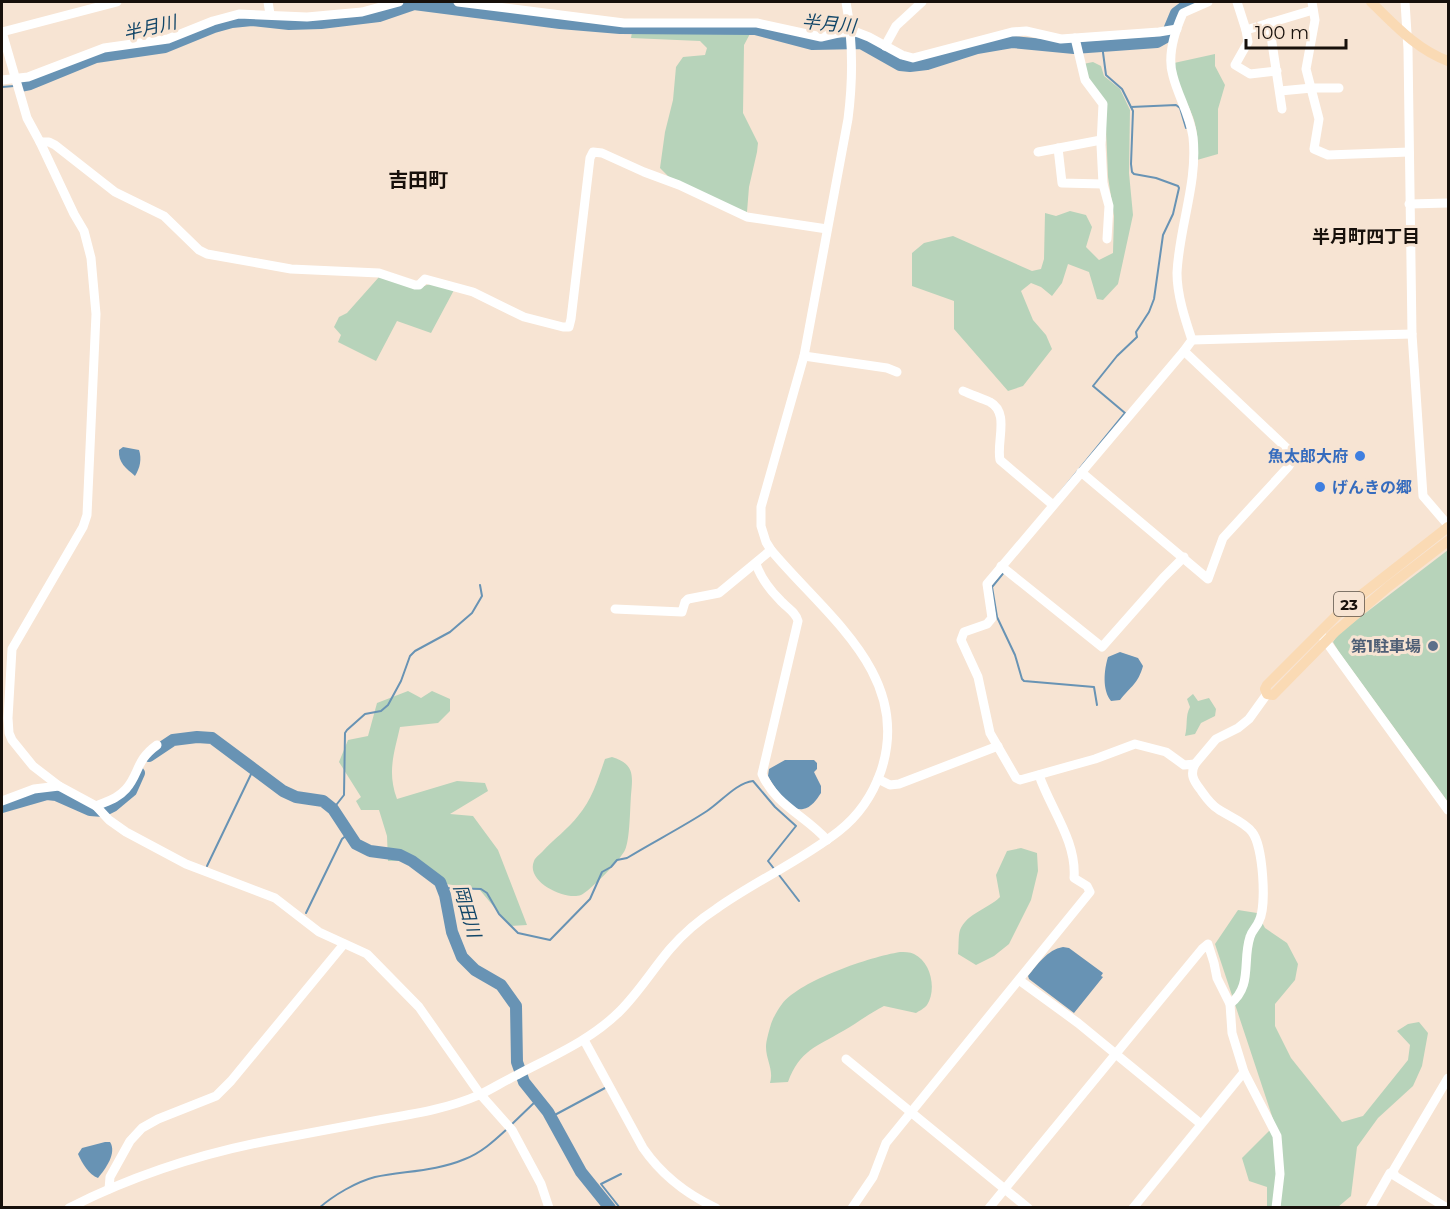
<svg xmlns="http://www.w3.org/2000/svg" width="1450" height="1209" viewBox="0 0 1450 1209" font-family="Montserrat,'Noto Sans JP',sans-serif">
<rect width="100%" height="100%" fill="#f7e4d3"/>
<g fill="#b7d3ba">
<path d="M752 30 744 45 743 113 758 143 757 152 749 187 747 212 737 211 670 178 660 168 665 132 673 100 676 67 683 57 705 55 707 48 700 41 631 38 632 32Z"/>
<path d="M1215 54V66L1225 85 1218 109V154L1197 160C1198 145 1198 131 1193 117 1186 99 1175 82 1174 63Z"/>
<path d="M1093 62 1101 66 1104 76 1120 89 1130 110 1129 173 1133 215 1118 284 1103 300 1097 299 1089 272 1068 264 1062 283 1052 296 1041 287 1031 283 1021 291 1033 320 1046 335 1052 349 1023 386 1008 391 954 329V301L912 286V253L924 243 953 236 1032 271 1041 269 1044 259 1045 213 1056 216 1070 211 1086 215 1092 227 1086 247 1099 260 1113 253 1114 216 1108 177 1105 104 1089 79 1083 64Z"/>
<path d="M379 277 415 289 433 283 454 290 431 333 397 321 376 361 338 342 341 335 334 327 339 317 347 313Z"/>
<path d="M1448 550V802L1339 652 1333 642 1338 634Z"/>
<path d="M408 691 421 698 432 691 450 699V711L438 723 400 727C394 754 387 772 397 799L457 781 485 783 488 791 450 814 473 816 498 850 527 925 510 926 479 889 446 884 420 861H388L387 836 379 810H361L356 801 361 797 339 762 348 740 368 736 377 703Z"/>
<path d="M1193 694 1198 701 1209 698 1216 709 1215 716 1201 723 1195 734 1185 736C1188 725 1185 716 1190 707L1187 699Z"/>
<path d="M612 757C634 764 633 774 631 795 630 808 630 840 625 850 621 859 590 891 581 895 566 901 525 882 534 861 535 858 540 854 543 851 554 839 568 829 578 816 592 800 598 779 605 759Z"/>
<path d="M1021 848 1037 853 1038 871 1031 900 1009 944 994 956 976 965 958 954C959 947 958 936 960 930 967 913 988 909 1000 897L996 875 1007 851Z"/>
<path d="M1238 910 1257 913 1265 928 1287 943 1298 964 1295 980 1275 1004V1026L1291 1058 1342 1122 1363 1116 1408 1060 1410 1045 1397 1031 1408 1024 1419 1022 1428 1033 1422 1066 1413 1086 1378 1118 1357 1147 1351 1196 1338 1207H1267V1187L1249 1181 1242 1158 1275 1125 1215 944Z"/>
<path d="M900 952C904 952 910 952 914 954 931 962 937 989 927 1005 925 1008 919 1011 916 1013L884 1006C870 1013 857 1023 843 1031 816 1047 800 1050 788 1082L770 1083C774 1070 766 1060 766 1047 766 1041 769 1031 771 1024 773 1018 778 1009 782 1004 801 980 870 957 900 952Z"/>
</g>
<g fill="#6893b4">
<path d="M123 447 139 450C142 459 140 468 135 476 126 468 118 463 119 450Z"/>
<path d="M1120 652 1138 658 1143 666C1138 684 1131 686 1120 700L1111 701C1102 690 1104 670 1108 657Z"/>
<path d="M785 760H814L817 763V769L814 772 821 786V793C817 799 811 808 803 809 790 812 773 785 768 776L769 769Z"/>
<path d="M1063 947 1069 948 1103 973 1101 976 1103 977 1074 1013 1029 979 1028 976C1038 964 1047 950 1063 947Z"/>
<path d="M105 1142H110C117 1153 106 1168 98 1178 89 1175 82 1163 78 1154L82 1148Z"/>
</g>
<g fill="none" stroke-linecap="round" stroke-linejoin="round">
<g stroke="#6893b4" stroke-width="2">
<path d="M2 87 14 86"/>
<path d="M1131 107 1176 105 1180 108 1186 128"/>
<path d="M1059 494 1125 413 1093 386 1117 356 1137 337 1136 332 1149 312 1154 299 1163 235 1173 214 1179 188 1178 186 1156 178 1134 174 1132 172 1131 164 1133 111 1122 89 1106 75 1102 45"/>
<path d="M1005 571 992 587 997 617 1015 655 1022 679 1024 681 1094 687 1097 705"/>
<path d="M333 809 344 795 345 733 347 730 365 714 381 711 388 705 401 681 410 656 415 651 450 632 472 613 482 596 480 585"/>
<path d="M207 866 254 768"/>
<path d="M779 875 799 901"/>
<path d="M443 888 481 889 487 893 499 914 518 933 550 940 590 899 602 872 611 867 617 860 627 858C653 842 681 828 707 811 721 802 736 783 753 781L775 807 796 826 768 861 775 870"/>
<path d="M306 913 342 839 348 834"/>
<path d="M551 1117 605 1088"/>
<path d="M510 1126 538 1099"/>
<path d="M319 1208C334 1195 356 1182 375 1177 405 1171 437 1171 465 1159 481 1153 494 1141 506 1130"/>
<path d="M620 1208 601 1184 621 1174"/>
</g>
<g stroke="#6893b4" stroke-width="12">
<path d="M20 86 30 84 96 57 165 47 214 27 232 22 252 20 289 24 321 23 379 16 414 4 560 23 620 28 755 29 812 44 861 43 900 65 910 66 927 64 977 48 1012 42 1074 48 1157 42 1166 37 1176 13 1191 2"/>
<path d="M149 756 173 740 197 737 212 738 283 791 296 797 323 801 333 809 356 844 370 851 400 855 412 861 440 882 445 895 452 932 462 957 475 970 501 985 516 1006 517 1062 524 1082 548 1112 581 1172 610 1208"/>
<path d="M2 807 47 794 56 795 90 810 103 811 113 806 131 791 139 773"/>
</g>
<g stroke="#fff" stroke-width="9">
<path d="M268 2 270 14"/>
<path d="M458 2 624 23H757L821 37 851 30 869 37 902 55 913 58 1012 32 1026 31 1061 39 1159 32 1177 29"/>
<path d="M1237 2 1246 30 1313 10"/>
<path d="M1312 2 1315 20 1306 69 1319 119 1314 149 1328 155 1409 152"/>
<path d="M1405 2 1408 49 1412 334 1423 496 1448 525"/>
<path d="M1269 23 1282 109"/>
<path d="M1246 30 1248 42 1235 65 1250 74 1277 71"/>
<path d="M2 32 27 118 40 142 74 214 84 231 91 258 96 314 87 515 83 527 12 649 8 718 9 733 12 740 33 766 59 786 96 806 109 820 126 832 186 864 275 898 319 932 367 954 419 1007 480 1094 512 1130 541 1184 549 1208"/>
<path d="M2 32 117 2"/>
<path d="M1075 38 1085 80 1103 104 1101 145 1103 184 1109 206 1107 239"/>
<path d="M885 46 896 26 922 2"/>
<path d="M2 80 28 77 104 48 168 39 213 21 239 14 307 17 362 12 399 2"/>
<path d="M1280 91 1312 88H1339"/>
<path d="M40 142H49L55 145 115 192 164 216 199 250 207 254 291 269 379 273 415 285H419L425 279 473 292 524 317 563 327H569L571 319 590 158 593 152 602 153 644 172 679 185 747 217 827 229"/>
<path d="M1058 148 1062 183 1103 184"/>
<path d="M1038 152 1101 140"/>
<path d="M1409 204 1448 203"/>
<path d="M1192 340C1185 319 1177 295 1177 273 1179 227 1198 183 1193 137 1190 115 1178 96 1173 76 1167 57 1175 31 1183 13L1208 2"/>
<path d="M1192 340 1412 334"/>
<path d="M1184 351 987 584 992 618 987 624 964 632 961 640 978 677 990 733 1016 778 1020 780 1095 759 1135 744 1166 752 1184 765 1195 764C1190 774 1193 780 1200 789 1205 796 1210 804 1218 809 1228 816 1245 822 1252 832 1263 845 1267 906 1259 921 1257 927 1252 930 1250 937 1242 961 1253 986 1230 1004"/>
<path d="M804 356 887 368 897 372"/>
<path d="M963 391C972 395 981 398 990 402 1010 413 996 442 1000 460L1053 505"/>
<path d="M1081 472 1208 579 1223 538 1289 466 1294 455 1184 351 1192 340"/>
<path d="M756 564C761 578 769 589 780 600 786 607 796 612 798 621L762 774C775 805 806 816 827 840"/>
<path d="M1001 566 1102 647 1163 578 1184 557"/>
<path d="M615 609 682 612 685 602 688 599 719 593 771 550"/>
<path d="M1322 636 1448 810"/>
<path d="M1195 764 1216 739 1238 728 1249 719 1267 694"/>
<path d="M878 779 890 785 899 784 998 746"/>
<path d="M2 801 34 789 59 786"/>
<path d="M96 806C107 801 117 799 126 789 140 773 135 761 157 745"/>
<path d="M1019 980 1078 1023 1201 1124"/>
<path d="M584 1040 643 1148C661 1174 686 1194 716 1208"/>
<path d="M846 1059 1028 1208"/>
<path d="M109 1189 110 1177 130 1141 142 1128 158 1119 216 1096 231 1081 344 944"/>
<path d="M69 1208C136 1174 209 1151 283 1138 315 1132 347 1126 379 1120 413 1114 447 1109 479 1095 492 1089 504 1081 517 1075 553 1056 591 1040 620 1011 639 992 653 969 670 949 683 934 699 920 716 909 755 881 801 861 839 831 858 816 873 794 881 771 913 675 825 615 771 550L766 542 761 526V507L804 356 848 119C853 80 853 40 846 2"/>
<path d="M852 1208 873 1177 886 1143 1090 892 1087 886 1074 878C1077 841 1050 808 1039 775"/>
<path d="M989 1208 1202 949 1208 944 1214 963 1217 978 1230 1004 1232 1033 1244 1072 1277 1136 1280 1174 1276 1208"/>
<path d="M1133 1208 1244 1072"/>
<path d="M1370 1208 1390 1173 1393 1172"/>
<path d="M1447 1208 1395 1176 1393 1171 1448 1078"/>
</g>
<g stroke="#fadab4" stroke-width="10">
<path d="M1371 2C1395 25 1416 49 1448 61"/>
<path d="M1448 527 1342 610 1267 685 1265 689 1267 694 1273 695 1335 632 1388 587 1448 541"/>
</g>
</g>
<g fill="#3f7fe0" stroke="#f7e4d3" stroke-width="2">
<circle cx="1360" cy="456" r="6"/>
<circle cx="1320" cy="487" r="6"/>
</g>
<circle fill="#5c6f8a" stroke="#f7e4d3" stroke-width="2" cx="1433" cy="646" r="6"/>
<g text-anchor="middle" dominant-baseline="central" stroke-width="6" stroke-linejoin="round" paint-order="stroke">
<rect fill="#f7e4d3" stroke="#5a5047" stroke-width="1.5" x="1334" y="592" width="30" height="24" rx="4.5"/>
<g font-size="15" font-weight="bold" fill="#17100b">
<text x="1349" y="604">23</text>
</g>
<g font-size="16" font-weight="bold" fill="#366cbe" stroke="#f7e4d3" text-anchor="end">
<text x="1348" y="456">魚太郎大府</text>
<text x="1332" y="487" text-anchor="start">げんきの郷</text>
</g>
<g font-size="16" font-weight="bold" fill="#4e5e75" stroke="#f7e4d3" text-anchor="end">
<text x="1421" y="646">第1駐車場</text>
</g>
<g font-size="18" font-style="italic" fill="#124668" stroke="#f7e4d3">
<text transform="translate(829 24) rotate(5)">半月川</text>
<text transform="translate(150 28) rotate(-13)">半月川</text>
<text transform="translate(467 911) rotate(74)">岡田川</text>
</g>
<g font-size="18" font-weight="bold" fill="#17100b" stroke="#f7e4d3">
<text x="1366" y="237">半月町四丁目</text>
</g>
<g font-size="20" font-weight="bold" fill="#17100b" stroke="#f7e4d3">
<text x="418" y="180">吉田町</text>
</g>
</g>
<rect width="1450" height="1209" fill="none" stroke="#17100b" stroke-width="6"/>
<path d="M1246 39v9h100v-9" fill="none" stroke="#17100b" stroke-width="3"/>
<text x="1255" y="39" font-size="18" fill="#17100b" stroke="#f7e4d3" stroke-width="4.5" paint-order="stroke">100 m</text>
</svg>
